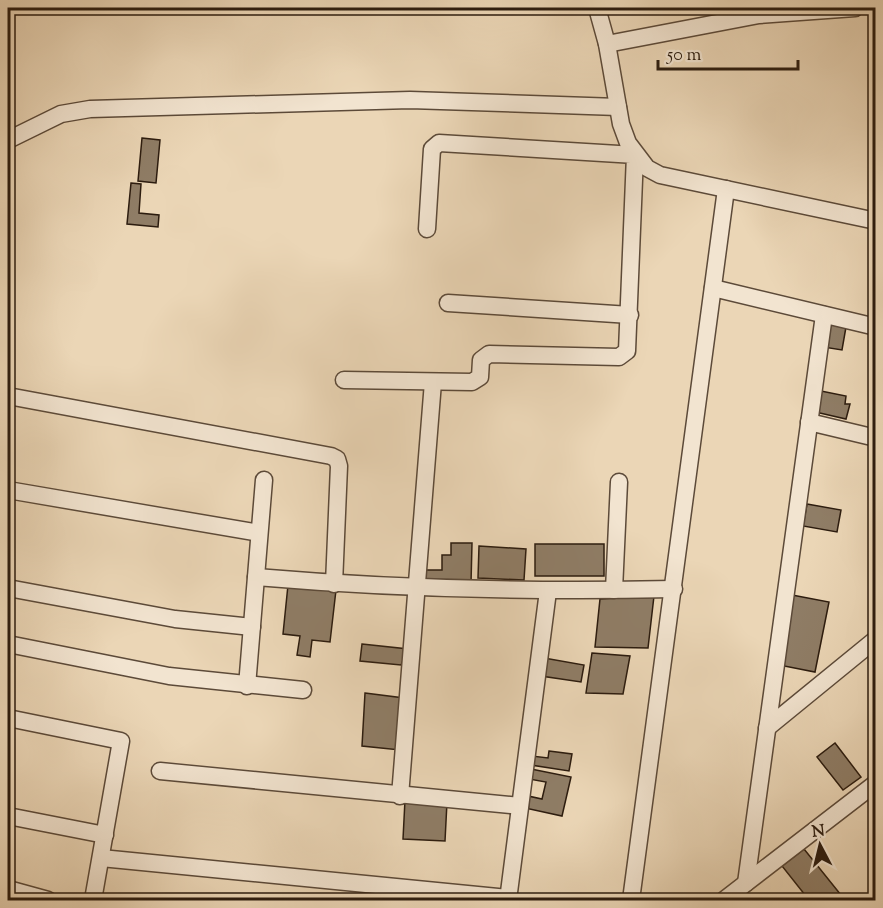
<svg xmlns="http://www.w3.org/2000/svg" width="883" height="908" viewBox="0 0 883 908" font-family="'Sorts Mill Goudy',serif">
<rect width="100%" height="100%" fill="#ebd6b6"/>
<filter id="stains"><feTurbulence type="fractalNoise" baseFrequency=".00333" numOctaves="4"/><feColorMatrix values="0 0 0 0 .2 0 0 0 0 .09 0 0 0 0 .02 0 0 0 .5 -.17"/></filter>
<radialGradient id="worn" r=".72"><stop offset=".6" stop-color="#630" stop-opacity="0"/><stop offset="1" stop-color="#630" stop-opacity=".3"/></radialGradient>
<g fill="#8f7d66" stroke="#2c1c0f" stroke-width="1.5">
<path d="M142 138 160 140 156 183 138 181Z"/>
<path d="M131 183 141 184 139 213 159 215 158 227 127 224Z"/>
<path d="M827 324 846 327 842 350 823 347Z"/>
<path d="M816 390 846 396 845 404H850L846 419 811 411Z"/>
<path d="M807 504 841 510 837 532 803 526Z"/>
<path d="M451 543H472L471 584 420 583V570H442V555H451Z"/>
<rect x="535" y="544" width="69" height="32"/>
<path d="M479 546 526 549 524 580 478 578Z"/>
<path d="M288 585 336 590 330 642 312 640 310 657 297 655 300 636 283 634Z"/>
<path d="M792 595 829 602 815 672 779 665Z"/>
<path d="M654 596 648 648 595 647 600 599Z"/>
<path d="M362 644 408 649 401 665 360 661Z"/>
<path d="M592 653 630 656 623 694 586 693Z"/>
<path d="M544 658 584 665 581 682 541 676Z"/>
<path d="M365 693 404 698 400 750 362 746Z"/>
<path d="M835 743 861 777 843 790 817 757Z"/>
<path d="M549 751 572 754 569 771 531 765 532 756 548 758Z"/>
<path d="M531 769 571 777 562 816 525 808 528 796 542 799 546 782 529 779Z"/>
<path d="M405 800 447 802 445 841 403 839Z"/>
<path d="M804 849 845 900H809L782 866Z"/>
</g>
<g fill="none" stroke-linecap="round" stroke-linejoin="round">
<g stroke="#5c4a39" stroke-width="19">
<g id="street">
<path d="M597 8 607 44 621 124 628 143 647 168 660 175 876 221"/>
<path d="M607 44 759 15 855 8"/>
<path d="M8 140 61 114 90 109 410 100 618 107"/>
<path d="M713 288 876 327"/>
<path d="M448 303 630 315"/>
<path d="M344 380 472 382 480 377 481 360 489 354 619 357 627 351 635 155 439 143 432 149 427 229"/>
<path d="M8 396 331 456 337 459 339 466 334 584"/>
<path d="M809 422 876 438"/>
<path d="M8 490 259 533"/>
<path d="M256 577C396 589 533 592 674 589"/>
<path d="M8 588 175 619 252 627"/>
<path d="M614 590 619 482"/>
<path d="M8 644 169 676 303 690"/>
<path d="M247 686 264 480"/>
<path d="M8 718 121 741 93 900"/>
<path d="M767 728 876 639"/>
<path d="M160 771 520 806"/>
<path d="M400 796 433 382"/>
<path d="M8 816 105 835"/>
<path d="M101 858 508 898"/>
<path d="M746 883 824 315"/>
<path d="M8 889 48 900"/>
<path d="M508 900 548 591"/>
<path d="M631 900 726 189"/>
<path d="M724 900 876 783"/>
</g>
</g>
<use href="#street" stroke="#f2e4d0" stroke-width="16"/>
</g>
<rect width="883" height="908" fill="none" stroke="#ebd6b6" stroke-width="30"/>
<rect x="9" y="9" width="865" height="890" fill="none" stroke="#2c1c0f" stroke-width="3"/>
<rect x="15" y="15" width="853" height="878" fill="none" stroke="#2c1c0f" stroke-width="1.5"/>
<g transform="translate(820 845) rotate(353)" stroke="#f2e4d0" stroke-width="4.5" paint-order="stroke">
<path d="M0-4.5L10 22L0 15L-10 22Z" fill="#2c1c0f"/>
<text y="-9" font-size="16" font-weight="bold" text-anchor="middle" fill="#2c1c0f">N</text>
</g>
<path d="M658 60v9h140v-9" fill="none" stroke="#2c1c0f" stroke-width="3"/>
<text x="667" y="60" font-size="18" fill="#2c1c0f" stroke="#f2e4d0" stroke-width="4.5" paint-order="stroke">50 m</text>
<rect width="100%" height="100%" filter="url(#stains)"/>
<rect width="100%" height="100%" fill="url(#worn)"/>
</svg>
